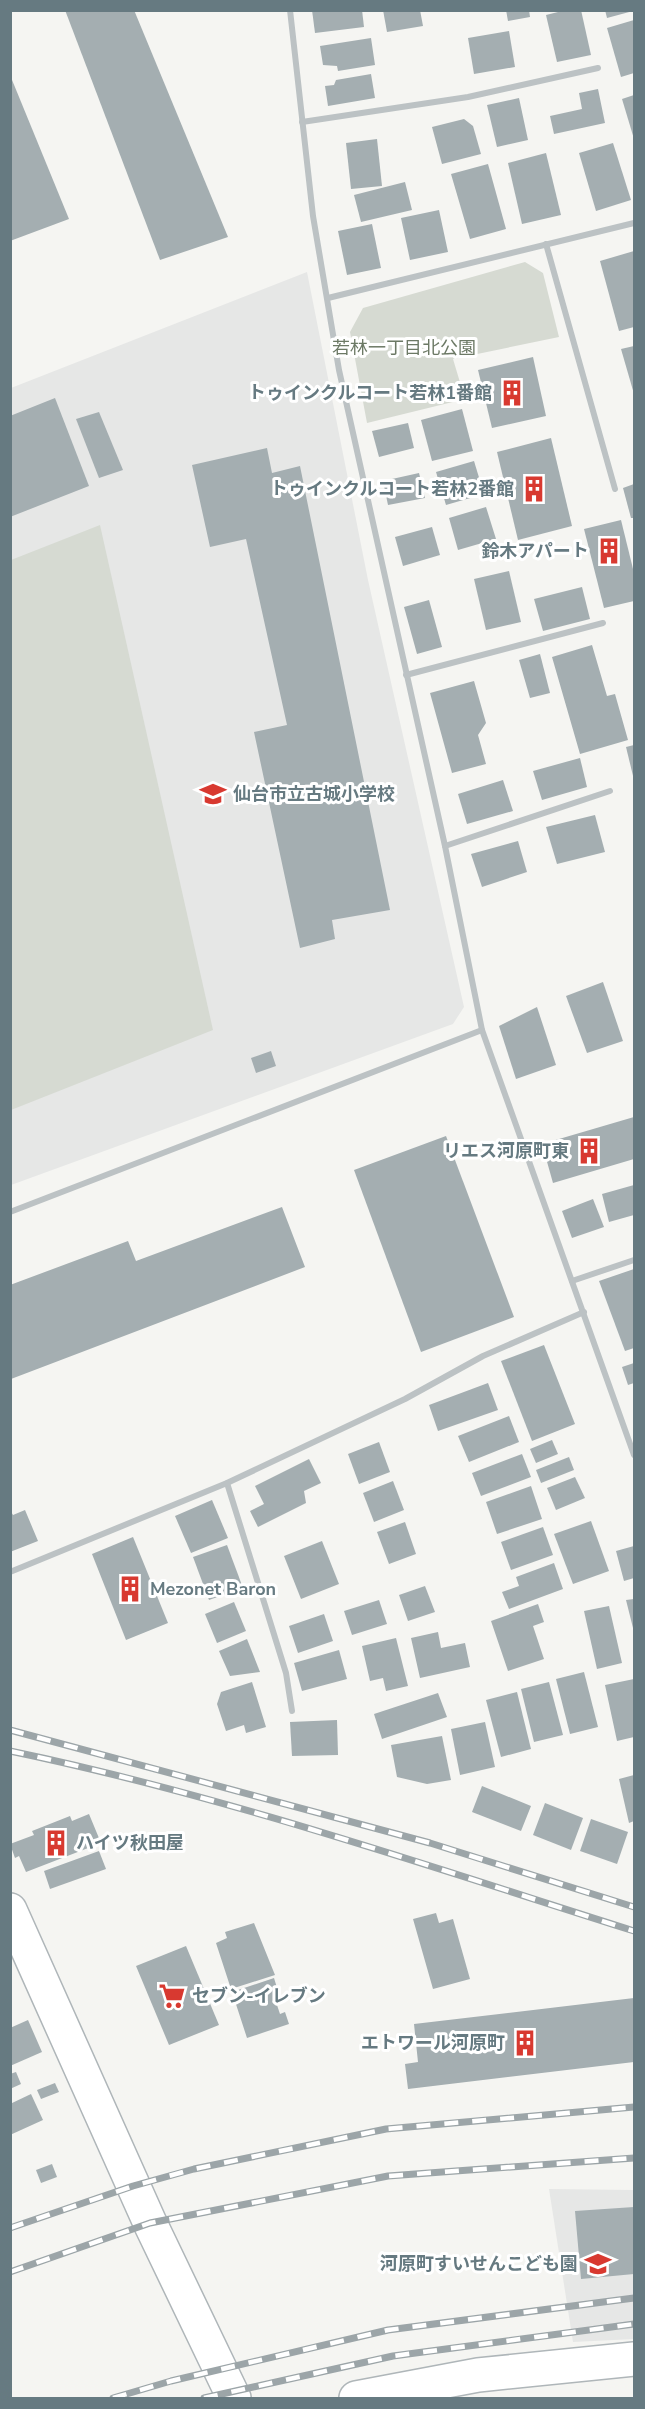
<svg xmlns="http://www.w3.org/2000/svg" width="645" height="2409" viewBox="0 0 645 2409" font-family="'Nunito Sans','Noto Sans JP',sans-serif">
<rect width="100%" height="100%" fill="#f5f5f2"/>
<g fill="#e6e7e6">
<path d="M307 272 368 580 464 1007 453 1024 11 1185V388Z"/>
<path d="M549 2189 634 2190V2339L573 2342Z"/>
</g>
<g fill="#d6dad2">
<path d="M525 262 543 273 559 337 453 359 465 399 367 423 350 332 363 308Z"/>
<path d="M100 525 213 1030 11 1110V560Z"/>
</g>
<g fill="#a4aeb1">
<path d="M65 10H134L228 237 160 260Z"/>
<path d="M312 10H362L364 27 315 33Z"/>
<path d="M383 10H420L423 26 387 32Z"/>
<path d="M506 10H529L530 17 508 21Z"/>
<path d="M566 10H581L591 55 557 62 546 15Z"/>
<path d="M605 10H633V11L607 18Z"/>
<path d="M634 20V73L621 77 607 28Z"/>
<path d="M509 31 515 67 474 74 468 38Z"/>
<path d="M371 38 375 65 338 71 337 66 323 65 320 46Z"/>
<path d="M371 74 375 98 328 106 325 86 334 85 336 80Z"/>
<path d="M10 75 69 219 10 241Z"/>
<path d="M598 89 605 123 554 134 550 116 582 109 579 93Z"/>
<path d="M634 95V139L622 99Z"/>
<path d="M519 98 528 140 497 147 487 105Z"/>
<path d="M464 119 473 126 481 154 442 164 432 127Z"/>
<path d="M377 139 382 186 351 189 346 143Z"/>
<path d="M613 143 631 200 596 211 579 153Z"/>
<path d="M546 153 561 215 522 224 508 163Z"/>
<path d="M488 164 506 229 470 239 451 174Z"/>
<path d="M405 182 412 210 361 222 354 195Z"/>
<path d="M439 210 448 252 410 260 401 218Z"/>
<path d="M372 224 381 268 347 275 338 231Z"/>
<path d="M634 251V327L619 331 600 261Z"/>
<path d="M634 346V394L621 349Z"/>
<path d="M533 357 546 416 492 428 478 370Z"/>
<path d="M55 398 89 486 10 517V416Z"/>
<path d="M462 409 473 451 432 461 421 420Z"/>
<path d="M99 412 123 470 99 478 76 419Z"/>
<path d="M408 423 414 448 379 457 372 431Z"/>
<path d="M551 438 572 526 518 540 497 452Z"/>
<path d="M267 448 272 473 300 466 390 910 332 920 335 939 300 948 254 732 287 725 246 539 210 547 192 465Z"/>
<path d="M474 461 484 494 446 505 436 472Z"/>
<path d="M419 473 425 498 388 505 383 481Z"/>
<path d="M634 484V518H631L623 488Z"/>
<path d="M486 507 496 539 458 550 449 518Z"/>
<path d="M621 520 634 573V601L604 608 584 529Z"/>
<path d="M432 527 440 555 403 566 395 537Z"/>
<path d="M509 571 521 622 486 630 474 579Z"/>
<path d="M582 587 590 619 543 631 534 599Z"/>
<path d="M429 600 442 647 417 654 404 607Z"/>
<path d="M592 645 607 696 615 694 628 740 580 754 552 657Z"/>
<path d="M540 654 550 693 530 698 519 660Z"/>
<path d="M474 681 486 723 478 735 486 764 452 773 430 693Z"/>
<path d="M634 745V780L626 747Z"/>
<path d="M580 758 587 787 542 800 533 771Z"/>
<path d="M503 780 513 811 467 824 458 794Z"/>
<path d="M595 815 605 852 557 864 546 827Z"/>
<path d="M518 841 527 872 482 887 471 854Z"/>
<path d="M603 982 623 1041 587 1053 566 996Z"/>
<path d="M537 1007 556 1065 516 1079 499 1026Z"/>
<path d="M271 1051 276 1066 256 1073 251 1058Z"/>
<path d="M634 1117V1159L553 1183 542 1144Z"/>
<path d="M446 1136 514 1317 421 1352 354 1170Z"/>
<path d="M634 1185V1215L609 1222 602 1194Z"/>
<path d="M593 1199 604 1227 572 1238 562 1211Z"/>
<path d="M282 1207 305 1267 11 1379 10 1285 128 1241 136 1261Z"/>
<path d="M634 1269V1348L625 1351 599 1281Z"/>
<path d="M544 1345 575 1424 532 1441 501 1361Z"/>
<path d="M634 1363V1383L628 1385 622 1367Z"/>
<path d="M488 1383 498 1410 438 1431 429 1405Z"/>
<path d="M509 1416 519 1442 469 1462 458 1436Z"/>
<path d="M552 1440 558 1454 536 1463 530 1449Z"/>
<path d="M379 1442 390 1472 359 1484 348 1454Z"/>
<path d="M522 1454 531 1477 481 1496 472 1473Z"/>
<path d="M569 1457 574 1470 541 1483 536 1470Z"/>
<path d="M309 1459 321 1483 304 1491 306 1503 258 1527 250 1511 264 1504 255 1486Z"/>
<path d="M575 1477 585 1498 556 1510 547 1488Z"/>
<path d="M393 1481 404 1510 374 1522 363 1493Z"/>
<path d="M531 1486 542 1519 497 1534 486 1502Z"/>
<path d="M212 1500 228 1538 191 1553 175 1516Z"/>
<path d="M10 1510 13 1515 25 1510 38 1541 10 1552Z"/>
<path d="M591 1521 609 1571 573 1584 554 1534Z"/>
<path d="M405 1522 416 1554 389 1564 377 1532Z"/>
<path d="M543 1527 553 1555 511 1570 501 1542Z"/>
<path d="M133 1537 168 1623 126 1640 92 1554Z"/>
<path d="M322 1541 339 1584 301 1599 284 1556Z"/>
<path d="M227 1545 243 1588 209 1600 193 1557Z"/>
<path d="M634 1546V1578L624 1581 616 1551Z"/>
<path d="M554 1563 563 1589 509 1609 502 1592 519 1586 516 1577Z"/>
<path d="M425 1586 435 1612 408 1621 399 1595Z"/>
<path d="M634 1599V1632L626 1600Z"/>
<path d="M379 1600 387 1624 352 1635 344 1611Z"/>
<path d="M234 1602 246 1631 217 1643 205 1614Z"/>
<path d="M538 1604 544 1622 533 1626 544 1659 508 1671 491 1621Z"/>
<path d="M609 1606 622 1663 597 1669 584 1611Z"/>
<path d="M324 1614 333 1641 298 1653 289 1626Z"/>
<path d="M438 1632 441 1648 465 1643 470 1667 420 1678 411 1638Z"/>
<path d="M396 1638 408 1686 386 1691 383 1678 370 1681 362 1646Z"/>
<path d="M247 1639 260 1672 230 1676 219 1651Z"/>
<path d="M339 1650 347 1679 302 1691 294 1663Z"/>
<path d="M584 1672 598 1727 570 1734 556 1679Z"/>
<path d="M634 1679V1737L617 1741 605 1685Z"/>
<path d="M252 1682 266 1727 246 1733 244 1725 226 1731 217 1704 221 1692Z"/>
<path d="M549 1682 563 1735 534 1742 521 1689Z"/>
<path d="M517 1692 531 1749 501 1757 486 1700Z"/>
<path d="M438 1693 447 1717 382 1739 374 1714Z"/>
<path d="M337 1720 338 1755 292 1756 290 1722Z"/>
<path d="M485 1722 495 1767 460 1775 451 1729Z"/>
<path d="M442 1736 451 1780 427 1784 397 1777 391 1745Z"/>
<path d="M634 1775V1821L629 1823 619 1779Z"/>
<path d="M482 1786 531 1806 521 1831 472 1812Z"/>
<path d="M545 1803 583 1818 571 1850 533 1835Z"/>
<path d="M89 1814 101 1843 26 1872 19 1856 15 1858 10 1844 34 1835 32 1831 70 1816 72 1821Z"/>
<path d="M591 1819 628 1832 617 1864 580 1851Z"/>
<path d="M99 1851 106 1869 50 1889 44 1871Z"/>
<path d="M436 1913 439 1923 453 1919 470 1979 433 1989 413 1919Z"/>
<path d="M254 1923 275 1975 231 1989 216 1943 227 1938 225 1932Z"/>
<path d="M186 1946 219 2025 169 2045 136 1966Z"/>
<path d="M274 1978 278 1991 273 1993 280 2014 285 2012 289 2024 247 2038 232 1992Z"/>
<path d="M634 1998V2062L408 2089 405 2064 418 2062 414 2024Z"/>
<path d="M28 2020 42 2052 10 2066V2028Z"/>
<path d="M16 2072 21 2084 10 2089V2074Z"/>
<path d="M55 2083 59 2092 41 2099 37 2090Z"/>
<path d="M31 2094 43 2120 10 2135V2104Z"/>
<path d="M52 2164 57 2177 41 2183 36 2170Z"/>
<path d="M634 2207V2274L581 2279 575 2211Z"/>
</g>
<g fill="none" stroke-linecap="round" stroke-linejoin="round">
<g stroke="#afb6b9" stroke-width="36">
<g id="secondary">
<path d="M10 1910 150 2223 234 2398"/>
<path d="M356 2398 478 2375 634 2359"/>
</g>
</g>
<g stroke="#bcc2c4" stroke-width="6">
<path d="M290 10 313 216 339 370 445 846 482 1030 634 1455"/>
<path d="M302 122 468 97 598 68"/>
<path d="M546 244 615 489"/>
<path d="M328 298 634 223"/>
<path d="M406 675 603 623"/>
<path d="M445 846 610 791"/>
<path d="M10 1212 482 1030"/>
<path d="M572 1281 634 1260"/>
<path d="M227 1483 286 1673 292 1711"/>
<path d="M10 1572 227 1483 405 1399 483 1356 584 1312"/>
</g>
<use href="#secondary" stroke="#fff" stroke-width="33"/>
<g stroke="#9ca5a8" stroke-width="7">
<g id="rail">
<path d="M10 1730 430 1843 634 1907"/>
<path d="M10 1751C222 1795 428 1866 634 1931"/>
<path d="M10 2228 133 2186 194 2169 386 2129 634 2107"/>
<path d="M10 2272 150 2223 388 2176 634 2158"/>
<path d="M113 2398 171 2381 388 2330 634 2298"/>
<path d="M204 2398 393 2356 634 2324"/>
</g>
</g>
<use href="#rail" stroke="#fff" stroke-width="4.5" stroke-dasharray="14" stroke-linecap="butt"/>
</g>
<defs>
<g id="building-bare" transform="scale(2.07)"><path d="M-4-6H4V6H1V3H-1V6H-4ZM-2.5-4.3h1.7v1.8h-1.7ZM.8-4.3h1.7v1.8H.8ZM-2.5-1h1.7V.8h-1.7ZM.8-1h1.7V.8H.8Z" fill="#d83930" stroke="#fff" stroke-width="2.5" paint-order="stroke"/></g>
<g id="school-bare" transform="scale(2.07)"><path d="M0-5L7-2L0 1L-7-2ZM-4 1L0 2.5L4 1V4Q0 6-4 4Z" fill="#d83930" stroke="#fff" stroke-width="2.5" paint-order="stroke"/></g>
<g id="supermarket-bare" transform="scale(2.07)"><path d="M-6-5.5h2.5l.6 2H6L4.5 2H-2.5L-4.4-4H-6ZM-1.5 3.2a1.3 1.3 0 1 0 .1 0ZM3 3.2a1.3 1.3 0 1 0 .1 0Z" fill="#d83930" stroke="#fff" stroke-width="2.5" paint-order="stroke"/></g>
</defs>
<g fill-rule="evenodd">
<use href="#building-bare" x="512" y="393"/>
<use href="#building-bare" x="534" y="489"/>
<use href="#building-bare" x="609" y="551"/>
<use href="#school-bare" x="213" y="794"/>
<use href="#building-bare" x="589" y="1151"/>
<use href="#building-bare" x="130" y="1589"/>
<use href="#building-bare" x="56" y="1843"/>
<use href="#supermarket-bare" x="172" y="1996"/>
<use href="#building-bare" x="525" y="2043"/>
<use href="#school-bare" x="598" y="2264"/>
</g>
<g text-anchor="middle" dominant-baseline="central" stroke-width="6" stroke-linejoin="round" paint-order="stroke">
<g font-size="18" fill="#6c7965" stroke="#fff">
<text x="404" y="348">若林一丁目北公園</text>
</g>
<g font-size="18" font-weight="bold" fill="#667a81" stroke="#fff" text-anchor="end">
<text x="492" y="393">トゥインクルコート若林1番館</text>
<text x="514" y="489">トゥインクルコート若林2番館</text>
<text x="589" y="551">鈴木アパート</text>
<text x="233" y="794" text-anchor="start">仙台市立古城小学校</text>
<text x="569" y="1151">リエス河原町東</text>
<text x="150" y="1589" text-anchor="start">Mezonet Baron</text>
<text x="76" y="1843" text-anchor="start">ハイツ秋田屋</text>
<text x="192" y="1996" text-anchor="start">セブン-イレブン</text>
<text x="505" y="2043">エトワール河原町</text>
<text x="578" y="2264">河原町すいせんこども園</text>
</g>
</g>
<rect width="645" height="2409" fill="none" stroke="#667a81" stroke-width="24"/>
</svg>
